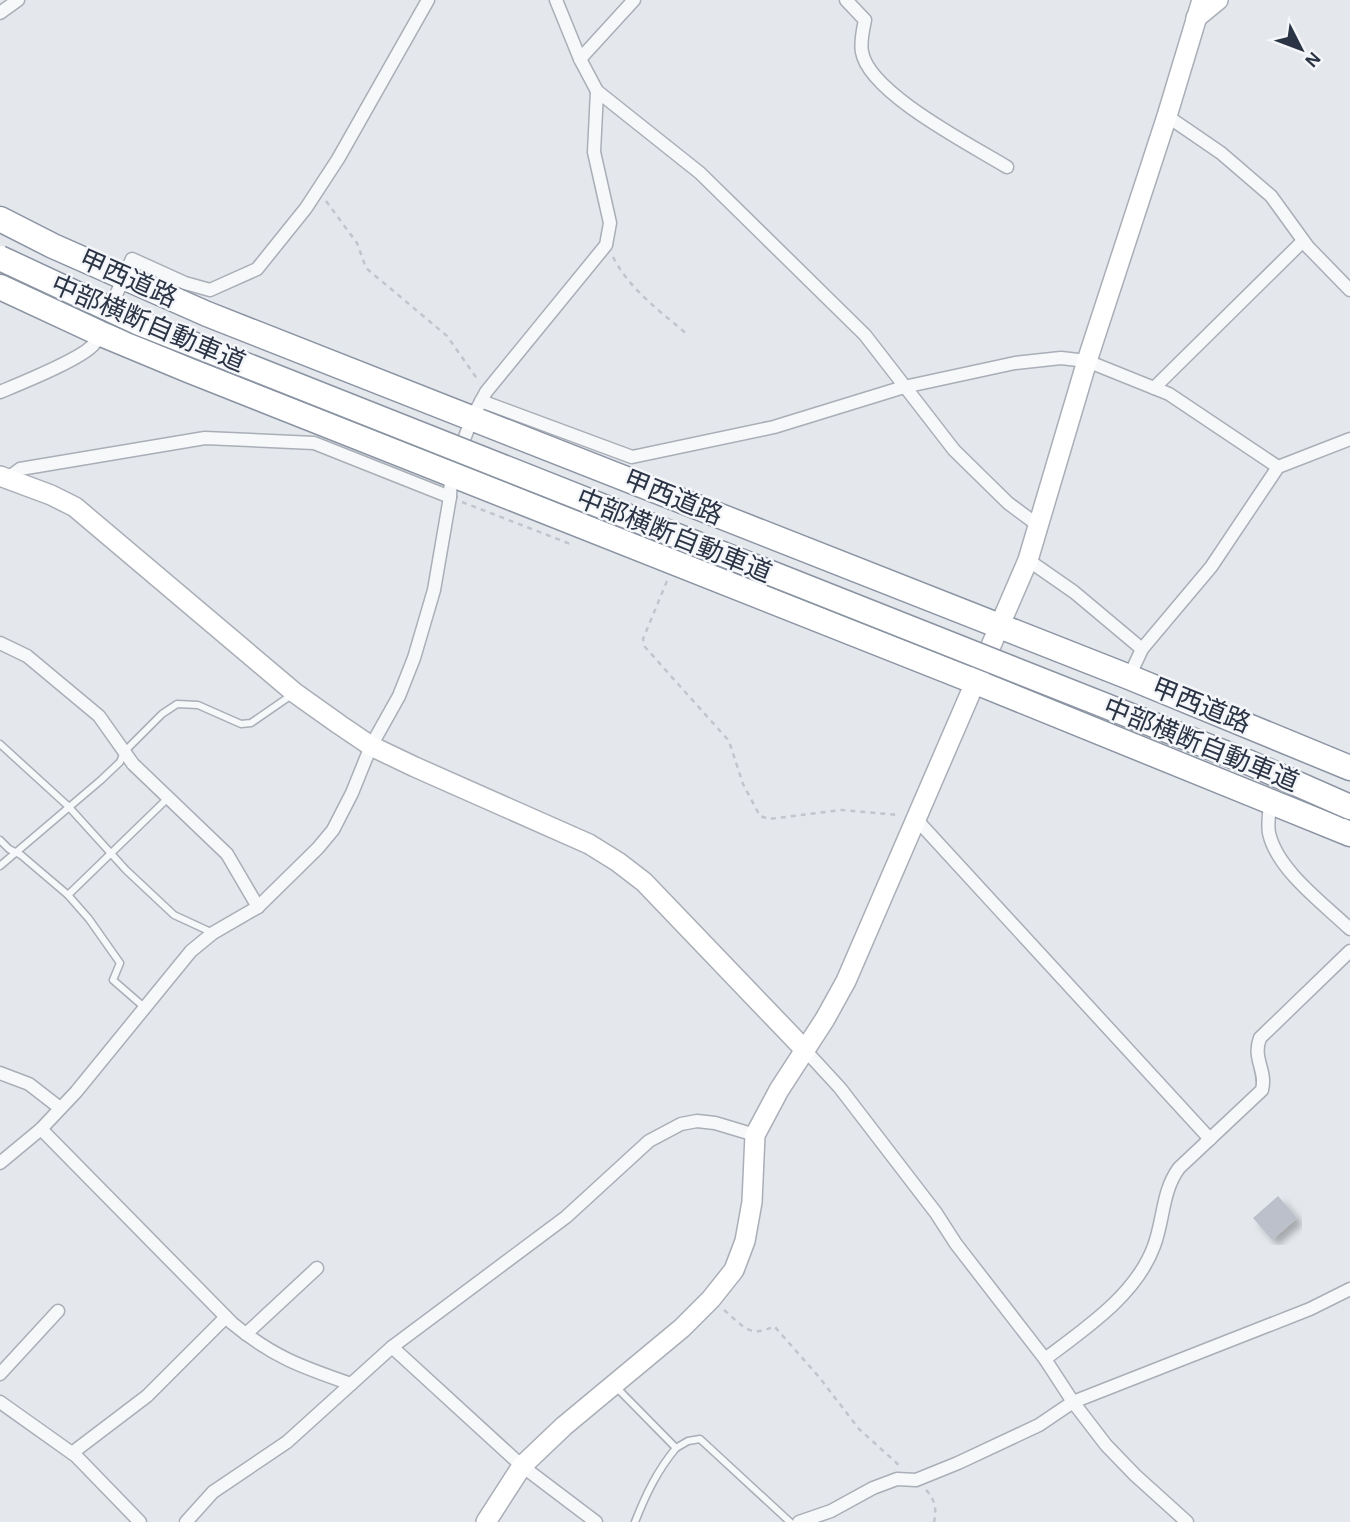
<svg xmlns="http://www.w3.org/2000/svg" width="1350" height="1522" viewBox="0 0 1350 1522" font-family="'Alegreya Sans','Noto Sans JP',sans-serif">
<defs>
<filter id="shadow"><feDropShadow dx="6" dy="6" stdDeviation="3.5" flood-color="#0004"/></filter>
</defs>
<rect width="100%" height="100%" fill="#e4e7ec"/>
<path fill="#bbc0ca" filter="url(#shadow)" d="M1278 1196 1297 1218 1272 1240 1253 1218Z"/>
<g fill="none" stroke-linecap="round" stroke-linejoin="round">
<g stroke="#a9aeb7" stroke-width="9">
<g id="lane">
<path d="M0 744 68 806 126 870 174 915 213 933"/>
<path d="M0 840 9 849 21 855 68 895 89 919 120 963 113 980 144 1007"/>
<path d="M0 866 101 780 120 762 124 752 162 714 177 704 198 705 241 724 251 723 293 694"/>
<path d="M68 895 168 798"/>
<path d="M615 1386 676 1448 688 1441 700 1439 790 1522"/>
<path d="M635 1522C646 1494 657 1471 676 1448"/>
</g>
</g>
<g stroke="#a9aeb7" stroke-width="15">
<g id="street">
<path d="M556 0 580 59 597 91 700 173 865 335 954 450 1008 503 1039 526"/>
<path d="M846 0 865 20C863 30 860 42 862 52 869 93 971 145 1007 167"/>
<path d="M0 13 18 0"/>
<path d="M580 59 634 0"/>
<path d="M1167 116 1221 153 1271 196 1308 247 1350 290"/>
<path d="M108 313 132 259 185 283 210 290 257 269 306 208 338 159 428 0"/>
<path d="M1154 388 1303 241"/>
<path d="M0 392C19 384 82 359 94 344 97 341 98 334 101 329"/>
<path d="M481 401 632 457 774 427 904 387 1015 363 1061 358 1087 361 1169 394 1278 467"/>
<path d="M459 453 472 418 486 392 606 245 610 223 594 152 597 91"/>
<path d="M8 478 20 469 205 438 314 443 450 497"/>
<path d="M1028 560 1074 592 1142 649"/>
<path d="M0 643 27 656 99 716 133 764 227 854 258 907"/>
<path d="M1129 677 1142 649 1211 567 1278 467 1350 439"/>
<path d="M1270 800C1270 811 1267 823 1269 833 1277 870 1324 904 1350 929"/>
<path d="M916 819 1210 1139"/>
<path d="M805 1050 840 1088 936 1213 956 1244 1045 1359 1073 1402 1106 1445 1135 1475 1187 1522"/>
<path d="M0 1073 29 1084 60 1108"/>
<path d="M41 1129 232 1323C273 1357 302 1367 351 1384"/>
<path d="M0 1163 41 1129 76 1092 191 951 213 933 258 907 318 848 333 830 352 793 371 746 399 696 414 658 434 590 450 497 451 473"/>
<path d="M246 1334 317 1268"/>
<path d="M392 1347 522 1466 596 1522"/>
<path d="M1045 1359C1086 1328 1136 1295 1154 1246 1164 1219 1162 1191 1179 1168L1262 1090C1267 1070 1252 1059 1260 1038L1350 951"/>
<path d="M0 1374 58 1311"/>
<path d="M0 1402 76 1456 140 1522"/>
<path d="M72 1453 147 1396 226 1317"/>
<path d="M186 1522 213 1492 287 1442 392 1347 566 1217 649 1141 681 1124 697 1121 715 1123 755 1135"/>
<path d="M799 1522 831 1511 873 1488 897 1479 916 1480 958 1463 1039 1425 1073 1402 1310 1309 1350 1289"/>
</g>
</g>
<g stroke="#a9aeb7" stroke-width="22">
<g id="secondary">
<path d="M1196 18 1218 0"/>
<path d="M0 476 51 495 75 507 295 693 340 725 371 746 415 767 589 844 618 862 644 882 805 1050"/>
<path d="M486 1522 522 1466 564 1426 682 1328 711 1299 734 1270 745 1241 752 1202 755 1135 779 1090 825 1019 846 981 1028 560 1087 361 1167 116 1202 0"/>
</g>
</g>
<g stroke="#8b94a3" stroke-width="27">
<g id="highway">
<path d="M0 219 53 246 207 314 1129 677 1350 768"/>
<path d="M0 287 99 333 188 370 976 682 1350 834"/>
</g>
</g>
<g stroke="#c2c5cb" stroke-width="2.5" stroke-dasharray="5 5" stroke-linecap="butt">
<path d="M326 201 357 243 366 268 447 336 478 380"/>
<path d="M613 257C630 290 660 311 688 335"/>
<path d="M462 502 573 545"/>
<path d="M667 581 643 639 645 647 729 741 743 784 760 816 769 819 841 810 899 815"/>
<path d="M724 1310C743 1326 750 1339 774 1326L819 1377 859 1429 901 1467"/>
<path d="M926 1490C935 1499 937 1510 934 1522"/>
</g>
<use href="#lane" stroke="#f7f8fa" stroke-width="6"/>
<use href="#street" stroke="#f7f8fa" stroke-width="12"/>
<use href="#secondary" stroke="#fff" stroke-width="19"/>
<use href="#highway" stroke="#fff" stroke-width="24"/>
<g stroke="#8b94a3" stroke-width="27" stroke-linecap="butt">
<path id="highway-bridge" d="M0 258 137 322 1250 763 1350 807"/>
</g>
<use href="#highway-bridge" stroke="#fff" stroke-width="24"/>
</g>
<g text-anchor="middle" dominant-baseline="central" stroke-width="5" stroke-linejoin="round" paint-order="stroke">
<g font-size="26" fill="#2b3445" stroke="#f4f6f9">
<text transform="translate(128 279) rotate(24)">甲西道路</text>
<text transform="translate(148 324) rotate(23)">中部横断自動車道</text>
<text transform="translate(673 498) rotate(22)">甲西道路</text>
<text transform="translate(674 536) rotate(22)">中部横断自動車道</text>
<text transform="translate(1201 706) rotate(22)">甲西道路</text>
<text transform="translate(1201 745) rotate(22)">中部横断自動車道</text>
</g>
</g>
<g transform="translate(1301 49) rotate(132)" stroke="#f4f6f9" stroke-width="5" paint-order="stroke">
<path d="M0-5L12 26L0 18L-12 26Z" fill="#2b3445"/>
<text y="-10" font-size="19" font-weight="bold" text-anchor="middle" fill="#2b3445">N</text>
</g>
</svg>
